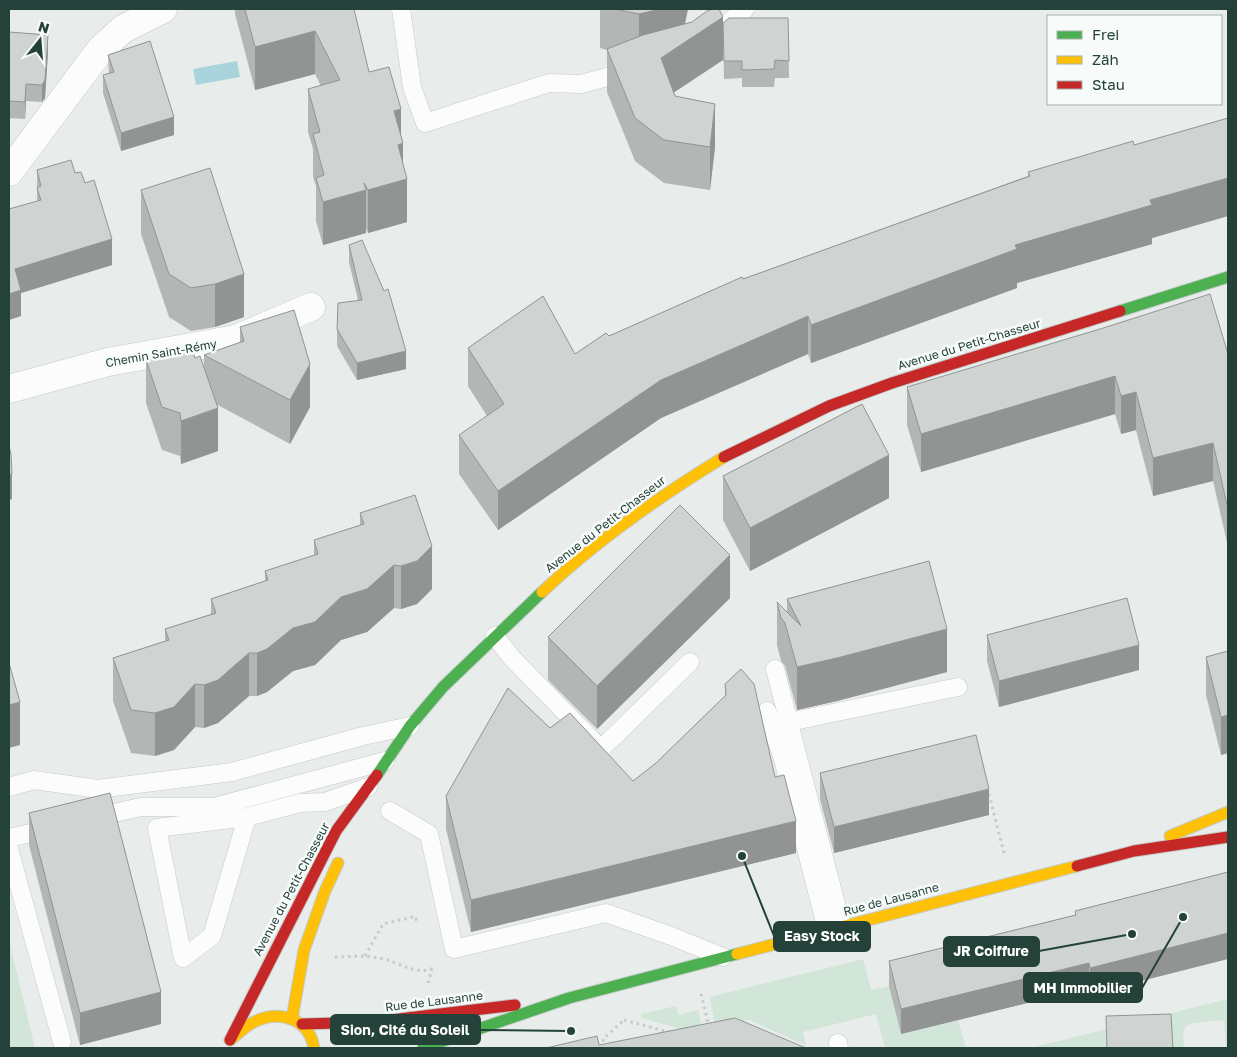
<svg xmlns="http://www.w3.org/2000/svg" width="1237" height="1057" viewBox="0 0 1237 1057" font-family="'Golos Text',sans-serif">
<rect width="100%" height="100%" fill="#e8edeb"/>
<g fill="#d1e6d8">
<path d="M9 940 35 1048H9Z"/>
<path d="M863 959 871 990 889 986 901 1034 958 1020 966 1048H885L876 1014 803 1032 806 1046 750 1020 715 1027 710 997Z"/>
<path d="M1228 999V1048H1226L1224 1020 1194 1023 1186 1026 1183 1033 1184 1048H1030Z"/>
<path d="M676 1006 678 1015 698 1010 704 1034H698L642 1018 641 1014Z"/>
</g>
<path fill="#a9d4db" d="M237 61 240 77 196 85 193 69Z"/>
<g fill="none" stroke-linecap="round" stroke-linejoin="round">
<g stroke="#c5cac8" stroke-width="19">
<g id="lane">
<path d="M401 9 412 87 425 123 549 83 581 84 630 71"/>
<path d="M716 33 745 9"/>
<path d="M495 636 512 658 601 749 690 662"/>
<path d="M775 669 842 927"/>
<path d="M767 711 783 759 827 930"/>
<path d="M789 722 958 687"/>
<path d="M9 787 34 780 98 789 232 772 363 736 410 726"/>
<path d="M390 811 429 834 454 949 606 913 671 936 723 957"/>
<path d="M247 817 212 936 183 958 157 828 247 817 300 803 325 802 368 787"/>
<path d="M92 818 141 807H214L385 761"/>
<path d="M9 838 52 828"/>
<path d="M9 849 62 1042"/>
<path d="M838 1043 839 1048"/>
</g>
</g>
<g stroke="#c5cac8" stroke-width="29">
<g id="street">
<path d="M9 172 101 49 123 29 163 9"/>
<path d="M9 389 108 362 236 339 311 307"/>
</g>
</g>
<g stroke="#c3cbc8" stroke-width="13">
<g id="fast">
<path d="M1120 311 1228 277"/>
<path d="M377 775 410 726 443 687 542 592"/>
<path d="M423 1048 569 998 737 954"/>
</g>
</g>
<g stroke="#c3cbc8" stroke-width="13">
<g id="slow">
<path d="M542 592C597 540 660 496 724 457"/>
<path d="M1170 836 1228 812"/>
<path d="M737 954 1077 866"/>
<path d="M292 1019 304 950 325 891 338 863"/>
<path d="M230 1040C238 1034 246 1025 256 1021 281 1010 309 1019 314 1048"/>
</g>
</g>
<g stroke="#c3cbc8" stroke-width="13">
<g id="jam">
<path d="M724 457 829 406 892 383 1120 311"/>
<path d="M1077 866 1134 851 1228 837"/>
<path d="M302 1024 374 1022 515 1005"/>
<path d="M230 1040 336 831 377 775"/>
</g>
</g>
<g stroke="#c3ccca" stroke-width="3" stroke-dasharray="2.5 4" stroke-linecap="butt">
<path d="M989 794 1004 853"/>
<path d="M365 956 383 924 413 917 414 920 420 918"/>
<path d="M335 957 365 956 385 959 408 968 422 971 436 968"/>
<path d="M428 983 432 969"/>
<path d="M701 994 709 1027"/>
<path d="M624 1020 672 1033"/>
<path d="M605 1048 603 1039 624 1020"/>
</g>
<use href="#lane" stroke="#fcfcfc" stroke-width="18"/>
<use href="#street" stroke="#fcfcfc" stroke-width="28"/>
<use href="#fast" stroke="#4caf50" stroke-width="11"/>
<use href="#slow" stroke="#ffc107" stroke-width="11"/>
<use href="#jam" stroke="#c62828" stroke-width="11"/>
</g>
<g fill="#b2b6b5">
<path d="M235 9H354L369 72 401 135 407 222 368 233 366 229V233L323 245 316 221V186L313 177V149L308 132V89L321 86 315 74 255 90 235 14Z"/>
<path d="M600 9H688L685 24 723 60 674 92 675 96 715 147 710 190 664 183 635 161 607 92V50L600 48Z"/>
<path d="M788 18 789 78H775L774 87H742V78L724 79 723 23Z"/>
<path d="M9 32 48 52 45 98 42 102 26 101 25 119 9 118Z"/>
<path d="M108 55 174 135 121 151 103 93V75L109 74Z"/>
<path d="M1228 118V216L1152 238V244L1017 283V288L811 363 808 354 661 418 498 530 459 474V435L487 416 468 386V348L575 354 609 336 743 279 1028 176V172L1134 145Z"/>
<path d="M37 170 75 173 85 183 112 265 21 293V316L9 320 37 202Z"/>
<path d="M141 190 244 317 215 327 191 331 169 317 141 234Z"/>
<path d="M349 245 406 369 357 380 337 346V329L358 300 349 262Z"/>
<path d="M240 327 310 407 290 444 216 404 218 451 181 464 180 456 162 450 146 403V360L195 358 204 368V355L240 342Z"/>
<path d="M1228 354V547L1213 481 1153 496 1136 430 1121 434 1115 414 921 472 907 425V387Z"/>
<path d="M723 476 889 498 750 571 723 520Z"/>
<path d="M360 513 432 589 417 604 401 609 394 608 367 632 341 640 315 665 293 671 267 692 257 696H249L218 723 204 728 195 727 174 750 155 756 131 753 113 701V658L165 641V629L211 614V599L265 581V571L314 555V540L360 525Z"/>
<path d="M730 598 597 729 548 680V637Z"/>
<path d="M787 599 947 672 837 701 797 710 785 666 781 661 777 645V602L787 612Z"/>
<path d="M987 635 1139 670 999 707 987 661Z"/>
<path d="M1228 651V753L1221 755 1206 695V657Z"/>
<path d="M725 684 775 777 796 853 471 932 446 829V796L550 728 633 781 656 763 725 696Z"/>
<path d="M820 773 989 815 834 853 820 799Z"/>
<path d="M29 813 161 1024 80 1045 29 845Z"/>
<path d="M1228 872 1090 994 1089 988 901 1034 889 986V961L1075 915V911Z"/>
</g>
<g fill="#919493">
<path d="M660 9H688L681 40 639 58V14Z"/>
<path d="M723 17V60L661 101V58Z"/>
<path d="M315 31V74L255 90V47Z"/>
<path d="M48 35V52L45 98 42 102V85Z"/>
<path d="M26 84V101L25 119V102Z"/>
<path d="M715 104V147L710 190V147Z"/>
<path d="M401 109V144L403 143V180L407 179V222L368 233V190L394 111Z"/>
<path d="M174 117V135L121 151V133Z"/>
<path d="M1228 178V216L1152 238V244L1017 283V288L811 363V325L1015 245 1150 200Z"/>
<path d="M366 190V233L323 245V202Z"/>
<path d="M112 239V265L21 293V316L9 320V294L15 269Z"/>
<path d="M244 274V317L215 327V284Z"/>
<path d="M808 316V354L661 418 498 530V491L661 380Z"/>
<path d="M406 351V369L357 380V363Z"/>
<path d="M310 364V407L290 444V400Z"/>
<path d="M1115 376V414L921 472V434Z"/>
<path d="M1136 392V430L1121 434V396Z"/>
<path d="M218 408V451L181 464V421Z"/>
<path d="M1213 443V481L1153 496V458Z"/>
<path d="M889 455V498L750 571V528Z"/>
<path d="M12 474V499L9 500V475Z"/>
<path d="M432 546V589L417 604 401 609V566Z"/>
<path d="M730 555V598L597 729V686Z"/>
<path d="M394 565V608L367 632 341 640 315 665 293 671 267 692 257 696V653L293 628 341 597Z"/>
<path d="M947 629V672L837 701 797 710V667Z"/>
<path d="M1139 645V670L999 707V681Z"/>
<path d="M249 653V696L218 723 204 728V685Z"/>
<path d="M195 684V727L174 750 155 756V713Z"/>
<path d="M20 702V745L9 748V705Z"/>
<path d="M1228 715V753L1221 755V717Z"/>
<path d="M989 789V815L834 853V827Z"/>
<path d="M796 821V853L471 932V900Z"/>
<path d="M1228 933V959L1090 994V968Z"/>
<path d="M1089 963V988L901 1034V1009Z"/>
<path d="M161 992V1024L80 1045V1013Z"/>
</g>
<g fill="#cfd4d2" stroke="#919493">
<path d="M245 9H354L369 72 389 67 401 109 394 111 403 143 398 145 407 179 368 190 364 183 366 190 323 202 316 178 324 175 313 134 320 132 308 89 340 80 315 31 255 47Z"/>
<path d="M615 9H660L639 14Z"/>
<path d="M713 9H719L723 17 661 58 675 96 715 104 710 147 664 140 635 118 607 49 643 35 692 22 707 11Z"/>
<path d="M729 18H788L789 61 775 60 774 69 742 70V61H724L723 23Z"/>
<path d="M9 32 48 35 45 80 42 85 26 84 25 102 9 101Z"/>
<path d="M150 41 174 117 121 133 103 75 114 72 108 55Z"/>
<path d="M1228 118V178L1150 200 1152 205 1015 245 1017 249 811 325 808 316 661 380 498 491 459 435 504 404 468 348 543 296 575 354 606 333 609 336 742 277 743 279 1030 176 1028 172 1133 141 1134 145Z"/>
<path d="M71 160 75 173 81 172 85 183 94 180 112 239 15 269 21 290 9 294V209L41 200 37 188 41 186 37 170Z"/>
<path d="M210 168 244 274 215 284 191 288 169 274 141 190Z"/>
<path d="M362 240 384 291 388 289 406 351 357 363 337 329 338 303 362 300 349 245Z"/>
<path d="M1210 294 1228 354V509L1213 443 1153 458 1136 392 1121 396 1115 376 921 434 907 387 1100 329Z"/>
<path d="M294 310 310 364 290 400 204 355 244 341 240 327Z"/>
<path d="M191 345 195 358 200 356 218 408 181 421 180 413 162 407 146 360Z"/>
<path d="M862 404 889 455 750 528 723 476Z"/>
<path d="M9 446 11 454 12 474 9 475Z"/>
<path d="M415 495 432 546 417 561 401 566 394 565 367 589 341 597 315 622 293 628 267 649 257 653H249L218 680 204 685 195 684 174 707 155 713 131 710 113 658 169 640 165 629 216 613 211 599 268 580 265 571 318 554 314 540 364 524 360 513Z"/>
<path d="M680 505 730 555 597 686 548 637Z"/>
<path d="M929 561 947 629 837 658 797 667 785 623 781 618 777 602 801 626 787 599Z"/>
<path d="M1127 598 1139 645 999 681 987 635Z"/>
<path d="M1228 651V715L1221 717 1206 657Z"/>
<path d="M9 663 20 702 9 705Z"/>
<path d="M741 669 754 684 775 777 784 775 796 821 471 900 446 796 508 688 550 728 570 713 633 781 656 763 726 695 725 684Z"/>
<path d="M976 735 989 789 834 827 820 773Z"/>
<path d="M110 793 161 992 80 1013 29 813Z"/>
<path d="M1228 872V933L1090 968 1089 963 901 1009 889 961 1076 915 1075 911Z"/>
<path d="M1171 1014 1173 1048H1107L1106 1016Z"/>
<path d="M735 1018 806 1048H546L597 1036 599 1045Z"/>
</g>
<g text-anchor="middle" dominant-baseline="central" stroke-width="5" stroke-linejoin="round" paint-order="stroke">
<g font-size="12" fill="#24423a" stroke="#f7fbf9">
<text transform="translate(969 344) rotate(-17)">Avenue du Petit-Chasseur</text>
<text transform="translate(161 353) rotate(-10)">Chemin Saint-Rémy</text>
<text transform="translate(605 524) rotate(-38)">Avenue du Petit-Chasseur</text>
<text transform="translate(291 889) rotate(-62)">Avenue du Petit-Chasseur</text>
<text transform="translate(891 899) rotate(-15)">Rue de Lausanne</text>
<text transform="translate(434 1001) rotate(-7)">Rue de Lausanne</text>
</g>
</g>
<path fill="none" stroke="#24423a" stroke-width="2" d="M742 856L774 936M1132 934L1039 951M1183 917L1142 988M571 1031L480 1030"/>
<g fill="#24423a" stroke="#f7fbf9" stroke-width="2">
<circle cx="742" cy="856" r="5"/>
<circle cx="1132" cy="934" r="5"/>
<circle cx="1183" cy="917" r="5"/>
<circle cx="571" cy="1031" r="5"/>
</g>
<g fill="#24423a" stroke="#24423a" stroke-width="2">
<rect x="774" y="922" width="96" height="29" rx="5"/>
<rect x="944" y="937" width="95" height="29" rx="5"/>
<rect x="1024" y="973" width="118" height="29" rx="5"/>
<rect x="331" y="1015" width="149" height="29" rx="5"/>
</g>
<g font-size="14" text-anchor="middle" font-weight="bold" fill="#fff">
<text x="822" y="941">Easy Stock</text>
<text x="991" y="956">JR Coiffure</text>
<text x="1083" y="993">MH Immobilier</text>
<text x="405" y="1035">Sion, Cité du Soleil</text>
</g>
<rect width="1237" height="1057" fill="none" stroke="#24423a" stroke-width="20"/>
<rect x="1047" y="15" width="175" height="90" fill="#f7fbf9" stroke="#a3b1ad"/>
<rect x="1057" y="31" width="25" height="8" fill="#4caf50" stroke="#a3b1ad"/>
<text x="1092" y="40" font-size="15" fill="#24423a">Frei</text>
<rect x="1057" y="56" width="25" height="8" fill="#ffc107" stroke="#a3b1ad"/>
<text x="1092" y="65" font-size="15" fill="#24423a">Zäh</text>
<rect x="1057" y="81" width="25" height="8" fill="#c62828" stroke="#a3b1ad"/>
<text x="1092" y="90" font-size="15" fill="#24423a">Stau</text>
<g transform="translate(40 40) rotate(17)" stroke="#f7fbf9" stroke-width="4" paint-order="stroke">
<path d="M0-4L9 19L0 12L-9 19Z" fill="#24423a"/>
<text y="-8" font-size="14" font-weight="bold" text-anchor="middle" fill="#24423a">N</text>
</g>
</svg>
